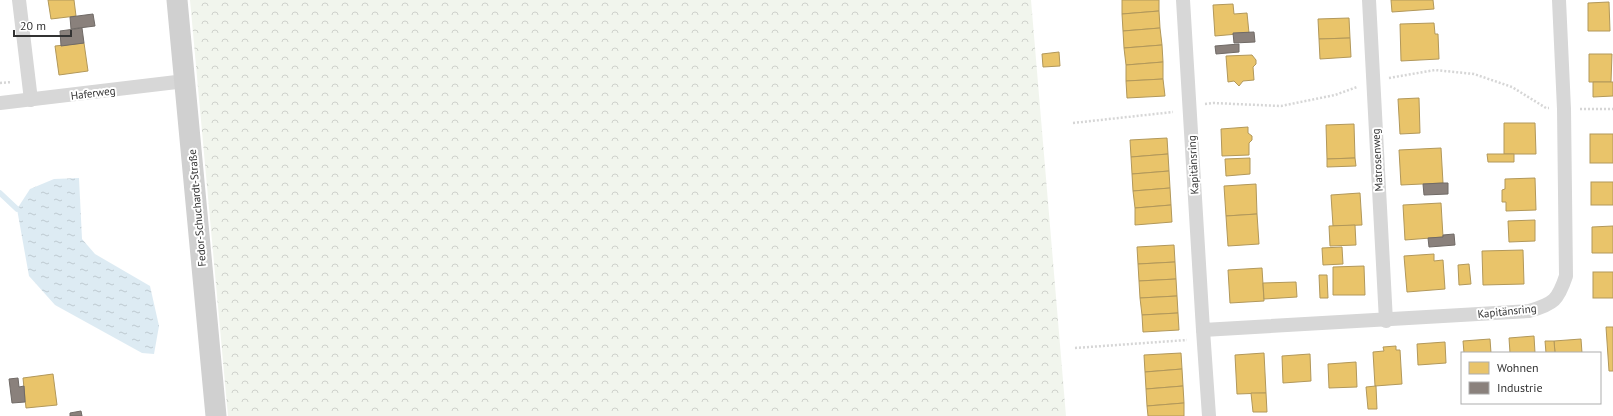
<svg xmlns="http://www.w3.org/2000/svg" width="1613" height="416" viewBox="0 0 1613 416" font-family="'PT Sans',sans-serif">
<defs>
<pattern id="forest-crowns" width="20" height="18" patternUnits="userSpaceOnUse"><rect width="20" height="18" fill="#f1f5ed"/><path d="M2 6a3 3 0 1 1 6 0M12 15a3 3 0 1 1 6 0" fill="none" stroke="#cfd2cc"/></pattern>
<pattern id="water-ripples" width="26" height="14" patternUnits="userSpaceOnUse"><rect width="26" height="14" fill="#ddebf3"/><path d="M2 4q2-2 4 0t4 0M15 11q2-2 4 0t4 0" fill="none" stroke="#becad1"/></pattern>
</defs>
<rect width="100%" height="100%" fill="#fff"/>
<path fill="url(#forest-crowns)" d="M190 0H1031L1066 416H228Z"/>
<path fill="url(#water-ripples)" d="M79 178 82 239 95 254 150 286 159 326 154 354 142 353 55 305 29 276 17 209 30 189 54 179Z"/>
<g fill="#e9c46a" stroke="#b2985a">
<path d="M48 0H74L76 16 51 19Z"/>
<path d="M1122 0H1159V11L1122 14Z"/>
<path d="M1391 0H1433L1434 9 1392 12Z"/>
<path d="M1609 2 1610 31H1588V3Z"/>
<path d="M1233 4 1234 14 1247 13 1249 33 1215 36 1213 5Z"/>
<path d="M1159 11 1160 28 1123 31 1122 14Z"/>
<path d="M1349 18 1350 38 1319 39 1318 19Z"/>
<path d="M1434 23 1435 34H1438L1439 59 1401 61 1400 24Z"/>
<path d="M1160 28 1162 45 1124 48 1123 31Z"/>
<path d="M1350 38 1351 57 1320 59 1319 39Z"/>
<path d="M84 43 88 71 59 75 55 46Z"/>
<path d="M1162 45 1163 62 1126 65 1124 48Z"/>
<path d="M1059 52 1060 66 1043 67 1042 54Z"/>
<path d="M1589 54H1612L1611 82H1589Z"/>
<path d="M1252 55 1256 60V64L1253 67 1254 80 1243 81 1239 86 1234 81 1228 82 1226 56Z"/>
<path d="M1163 62V79L1126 81V65Z"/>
<path d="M1163 79 1165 96 1127 98 1126 81Z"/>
<path d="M1593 82H1613V96L1593 97Z"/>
<path d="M1419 98 1420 133 1400 134 1398 99Z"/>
<path d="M1504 123H1535L1536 154H1504Z"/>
<path d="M1354 124 1355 158 1327 159 1326 125Z"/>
<path d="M1248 127V133L1252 136V140L1249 143V155L1222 156 1221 129Z"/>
<rect x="1590" y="134" width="23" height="29"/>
<path d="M1167 138 1168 154 1131 157 1130 140Z"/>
<path d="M1441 148 1443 183 1401 185 1399 150Z"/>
<path d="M1168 154 1169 171 1132 174 1131 157Z"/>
<path d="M1487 154H1514V162H1488Z"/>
<path d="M1250 158V174L1226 176 1225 159Z"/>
<path d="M1355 158 1356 166 1327 167V159Z"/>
<path d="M1169 171 1170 188 1133 191 1132 174Z"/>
<path d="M1535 178 1536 210 1506 211V202H1502V190L1505 189V179Z"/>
<rect x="1591" y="182" width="22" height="23"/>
<path d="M1256 184 1257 214 1226 216 1224 186Z"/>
<path d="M1170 188 1171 205 1135 208 1133 191Z"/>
<path d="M1360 193 1362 225 1333 226 1331 195Z"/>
<path d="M1441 203 1443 237 1405 240 1403 205Z"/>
<path d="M1171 205 1172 222 1135 225V208Z"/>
<path d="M1257 214 1259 244 1228 246 1226 216Z"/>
<path d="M1535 220V241L1509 242 1508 221Z"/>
<path d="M1355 225 1356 245 1330 246 1329 226Z"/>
<path d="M1613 226V253H1592V227Z"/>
<path d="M1174 245 1175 262 1138 264 1137 247Z"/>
<path d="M1342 247 1343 264 1323 265 1322 248Z"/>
<path d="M1523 250 1524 284 1483 285 1482 251Z"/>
<path d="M1434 254V261L1443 260 1445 289 1407 292 1404 256Z"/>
<path d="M1175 262 1176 279 1139 281 1138 264Z"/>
<path d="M1469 264 1471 284 1459 285 1458 265Z"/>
<path d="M1364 266 1365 295H1333V267Z"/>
<path d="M1262 268 1264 301 1230 303 1228 270Z"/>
<rect x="1593" y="272" width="20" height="26"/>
<path d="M1319 275H1327L1328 298H1320Z"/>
<path d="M1176 279 1177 296 1140 298 1139 281Z"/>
<path d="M1296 282 1297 297 1264 299 1263 283Z"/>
<path d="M1177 296 1178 313 1142 315 1140 298Z"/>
<path d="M1178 313 1179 330 1143 332 1142 315Z"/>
<path d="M1606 327H1613V371H1609Z"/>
<path d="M1534 336 1535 353H1510L1509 338Z"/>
<path d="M1490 339 1491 353H1492H1464L1463 341Z"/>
<path d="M1581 339 1582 353H1555L1554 341Z"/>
<path d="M1545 341H1554L1555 353H1546Z"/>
<path d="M1445 342 1446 363 1418 365 1417 344Z"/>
<path d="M1396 346V350H1400L1402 384 1375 386 1373 352 1384 351 1383 347Z"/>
<path d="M1181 353 1182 369 1145 372 1144 355Z"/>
<path d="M1264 353 1266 393 1237 394 1235 355Z"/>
<path d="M1310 354 1311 381 1283 383 1282 356Z"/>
<path d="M1356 362 1357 387 1329 388 1328 364Z"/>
<path d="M1182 369 1183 386 1146 389 1145 372Z"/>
<path d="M53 374 57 405 26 408 23 378Z"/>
<path d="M1183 386 1184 403 1147 406 1146 389Z"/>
<path d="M1376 386 1377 409H1368L1366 387Z"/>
<path d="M1251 393H1266L1267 412H1253Z"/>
<path d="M1184 403V416H1148L1147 406Z"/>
</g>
<g fill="#8a817c" stroke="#706a66">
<path d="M93 14 95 26 71 29 70 17Z"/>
<path d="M82 28 84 43 61 46 60 31Z"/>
<path d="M1254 32 1255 42 1234 43 1233 33Z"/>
<path d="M1239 44V52L1216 54 1215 46Z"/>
<path d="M1443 183H1448V194L1424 195 1423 184Z"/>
<path d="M1454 234 1455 245 1429 247 1428 238 1443 237V235Z"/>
<path d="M18 378 19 387 24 386 25 402 12 403 9 379Z"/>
<path d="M81 411 82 416H70V413Z"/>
</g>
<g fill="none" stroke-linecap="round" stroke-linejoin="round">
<path stroke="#ddebf3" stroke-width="5.5" d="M0 193 17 209"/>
<g stroke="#d6d6d6" stroke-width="2.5" stroke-dasharray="2 2" stroke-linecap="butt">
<path d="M1389 78 1435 70 1474 74 1512 87 1546 108H1549"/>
<path d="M0 83 12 82"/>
<path d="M1205 104 1213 103 1281 106 1335 95 1357 87"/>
<path d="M1580 109H1613"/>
<path d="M1073 123 1173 112"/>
<path d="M1075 348 1187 340"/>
</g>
<g stroke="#d7d7d7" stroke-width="14">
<path d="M19 0 31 100"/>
<path d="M1183 0 1203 330 1529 311C1554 304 1558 300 1566 276L1564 109 1559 0"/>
<path d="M1369 0 1386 321"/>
<path d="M0 103 185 81"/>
<path d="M1203 330 1209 416"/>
</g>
<path stroke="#d0d0d0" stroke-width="21" d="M177 0 216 416"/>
</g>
<g text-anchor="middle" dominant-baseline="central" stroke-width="4" stroke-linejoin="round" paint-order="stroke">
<g font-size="11" fill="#333" stroke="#fff">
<text transform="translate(93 93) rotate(-7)">Haferweg</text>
<text transform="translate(1377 160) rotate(-93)">Matrosenweg</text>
<text transform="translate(1193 165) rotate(-93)">Kapitänsring</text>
<text transform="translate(197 208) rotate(-95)">Fedor-Schuchardt-Straße</text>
<text transform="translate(1507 311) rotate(-6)">Kapitänsring</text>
</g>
</g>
<rect x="1461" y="352" width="140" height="52" fill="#ffffff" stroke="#adadad"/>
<rect x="1469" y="362" width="20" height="12" fill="#e9c46a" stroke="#adadad"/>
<text x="1497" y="372" font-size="12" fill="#333333">Wohnen</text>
<rect x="1469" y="382" width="20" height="12" fill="#8a817c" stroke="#adadad"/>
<text x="1497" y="392" font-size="12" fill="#333333">Industrie</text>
<path d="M14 30v6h57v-6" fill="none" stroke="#333333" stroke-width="2"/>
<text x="20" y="30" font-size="12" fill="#333333" stroke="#ffffff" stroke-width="3" paint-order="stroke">20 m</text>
</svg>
